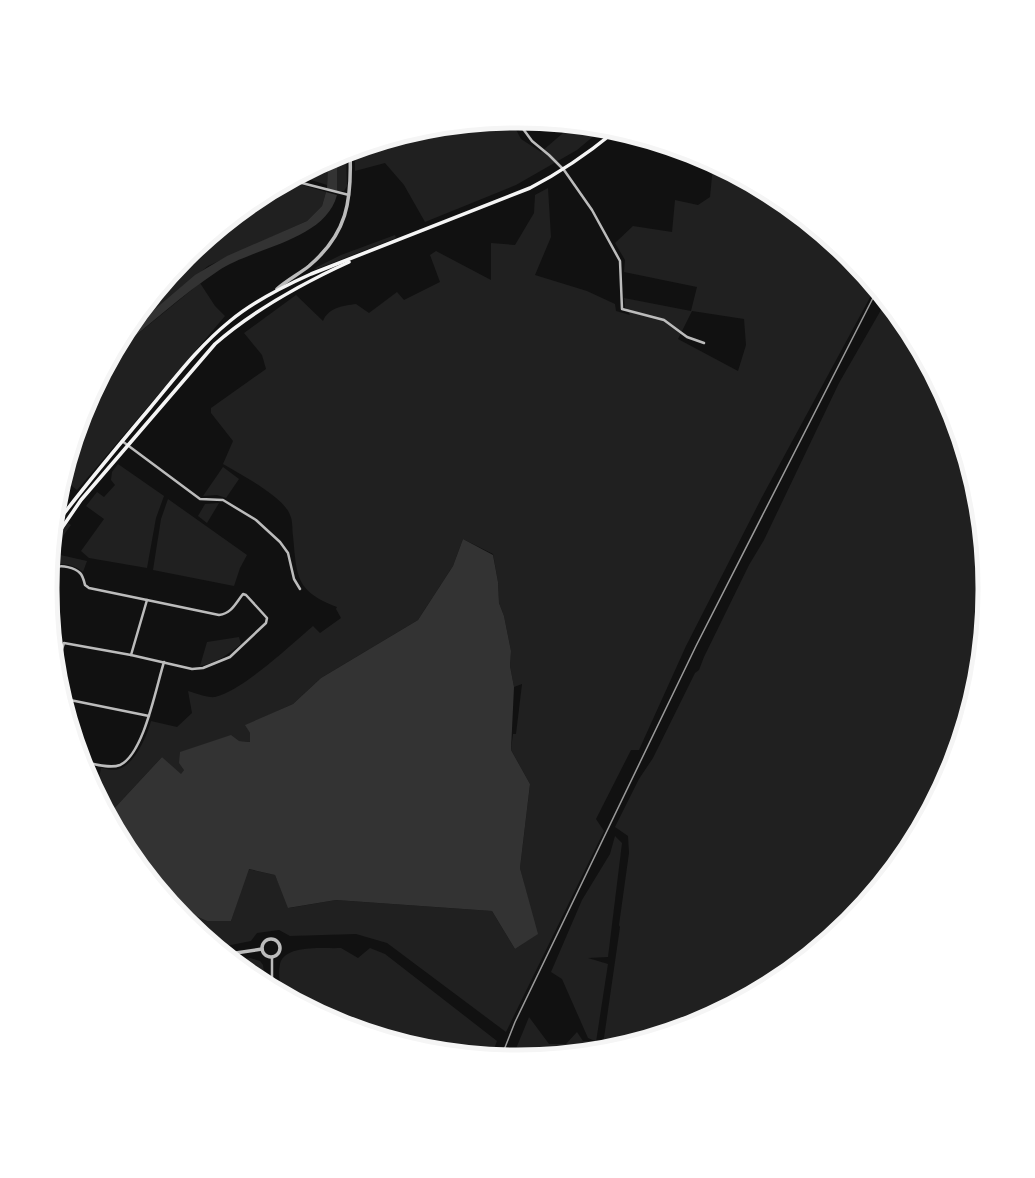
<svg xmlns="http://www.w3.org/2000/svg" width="1035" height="1178" viewBox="0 0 1035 1178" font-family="'Noto Serif',serif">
<rect width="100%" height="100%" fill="#111"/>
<g fill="#202020" fill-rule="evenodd">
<path d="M512 122 521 139 541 152 570 127 601 130 577 150 516 185 425 222 404 185 385 163 355 171V152L427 130Z"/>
<path d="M346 155 347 186 344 191H337V158Z"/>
<path d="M328 163 327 185 301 177Z"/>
<path d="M713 166 777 200 848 259 874 290 762 497 686 646 639 750H631L596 819 604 831 506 1032 387 943 356 934 290 936 279 930 257 933 251 941 221 947 187 919 178 908 207 921H231L248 869 275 875 289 908 336 900 492 911 515 949 537 934 520 868 530 784 511 750 513 734H516L522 684 514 687 510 666 511 651 504 616 499 603 498 582 493 554 463 539 453 566 418 620 321 678 293 704 246 725 250 733V742L239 741 184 770 181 775 162 757 110 813 97 789 101 768C107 769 113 771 119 769 135 764 147 736 151 721L177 727 192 713 188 691C195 693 208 698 215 697 241 692 292 644 313 626L320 633 341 618 336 609 337 607C295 591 297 576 293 536 292 529 293 521 290 515 284 497 240 474 223 464L233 441 211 413V408L266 369 262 355 244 333 296 295 323 321C329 307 343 306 356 304L369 313 397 292 404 300 440 282 430 255 436 251 491 280V243L515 245 534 213 535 195 548 188 551 237 535 275 587 291 615 304 616 311 630 315 625 307 624 298 691 311 697 287 624 272 625 260 615 243 633 226 672 232 675 200 698 205 710 197ZM692 311 744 319 746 345 738 371 678 339Z"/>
<path d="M292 182 326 192 322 206 307 221 208 266 127 333 187 258 258 200Z"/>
<path d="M395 235 396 238 314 270 317 267 341 255Z"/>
<path d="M200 283 215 306 225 316 77 490 64 480 86 410 117 351Z"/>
<path d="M885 303 906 329 949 410 976 498 985 589 976 680 949 768 906 849 848 920 777 978 696 1021 608 1048H600L604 1038 620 927 619 925 629 853 628 836 615 827 639 779 653 758 695 673 699 670 704 657 749 565 764 540 839 383Z"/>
<path d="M118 464 164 496 156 518 147 568 89 558 81 551 104 519 86 506 97 492 104 497 115 485 111 480 112 472Z"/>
<path d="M223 467 239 479 226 498 217 495 203 496Z"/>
<path d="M168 499 247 555 240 568 234 586 153 570 161 519Z"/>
<path d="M219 503 207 523 198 516 205 504Z"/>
<path d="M68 523 71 525 63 536 56 554 87 561 83 572C76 566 63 561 54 566L52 570 55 542Z"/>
<path d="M239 637 241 644C228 654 217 663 200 666L207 642Z"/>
<path d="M615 836 622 843 608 957 588 958 608 964 596 1042 593 1049 513 1056 529 1017 549 1044H566L577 1032 583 1041H595L588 1038 562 979 551 972 582 900 610 854Z"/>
<path d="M341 948 358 958 370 948 385 954 497 1041 492 1054 426 1047 338 1021 280 990C280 981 278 973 280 964 285 944 324 949 341 948Z"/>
<path d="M250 958 260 961 263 965 265 981 236 960Z"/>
</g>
<g fill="#333">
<path d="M337 158V191L327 189 328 163Z"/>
<path d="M326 192 337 195C325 241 253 247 218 271 182 295 150 324 117 351L127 333 195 275 227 256 307 221 322 206Z"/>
<path d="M463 539 493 555 498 582 499 603 504 616 511 651 510 666 514 687 511 750 530 784 520 868 538 934 515 949 492 911 336 900 288 908 275 875 249 869 231 921H207L178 908 129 849 110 813 162 757 181 774 184 770 179 763 180 752 231 735 239 741 250 742V733L245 725 293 704 321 678 418 620 453 566Z"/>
</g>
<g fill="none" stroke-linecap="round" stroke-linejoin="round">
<g stroke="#bcbcbc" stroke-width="2.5">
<path d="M518 122 532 141 549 155 564 170 592 210 620 261 622 309 664 320 687 337 704 343"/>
<path d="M294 181 349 195"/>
<path d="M122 441 200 499 223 500 256 520 280 542 288 553 294 579 300 589"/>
<path d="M51 580 55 568C61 564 75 568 80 573 83 576 84 581 85 585L89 588 147 600 131 655"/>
<path d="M57 664 64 643 131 655 192 669 203 668 230 657 266 623 267 618 246 595 243 594C235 604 232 613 219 615L147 600"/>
<path d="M65 699 149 716"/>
<path d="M84 762C94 764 110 769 120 765 144 754 156 687 164 662"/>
<path d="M272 985V958"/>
</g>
<g stroke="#bcbcbc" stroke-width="3.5">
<path d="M277 289C287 280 299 274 309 266 347 234 352 201 350 153"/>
<circle cx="271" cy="948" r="9"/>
<path d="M229 954 262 949"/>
</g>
<g stroke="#f5f5f5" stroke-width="3.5">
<path d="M56 524C86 484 118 446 150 408 175 378 199 346 230 321 254 301 282 287 311 274L530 188C561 172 586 155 614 132"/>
<path d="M55 538 81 500 215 344C255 309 301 284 349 262"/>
</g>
<path stroke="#9a9a9a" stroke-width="1.5" d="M502 1055 515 1022 696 646 876 292"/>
</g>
<path d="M0 0H1035V1178H0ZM517 128H518A460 460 0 0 1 978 588V590A460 460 0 0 1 518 1050H517A460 460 0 0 1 57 590V588A460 460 0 0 1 517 128Z" fill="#fff" fill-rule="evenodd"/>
<path fill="none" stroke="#f5f5f5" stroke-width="5" d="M517 128H518A460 460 0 0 1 978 588V590A460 460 0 0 1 518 1050H517A460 460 0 0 1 57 590V588A460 460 0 0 1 517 128Z"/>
</svg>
